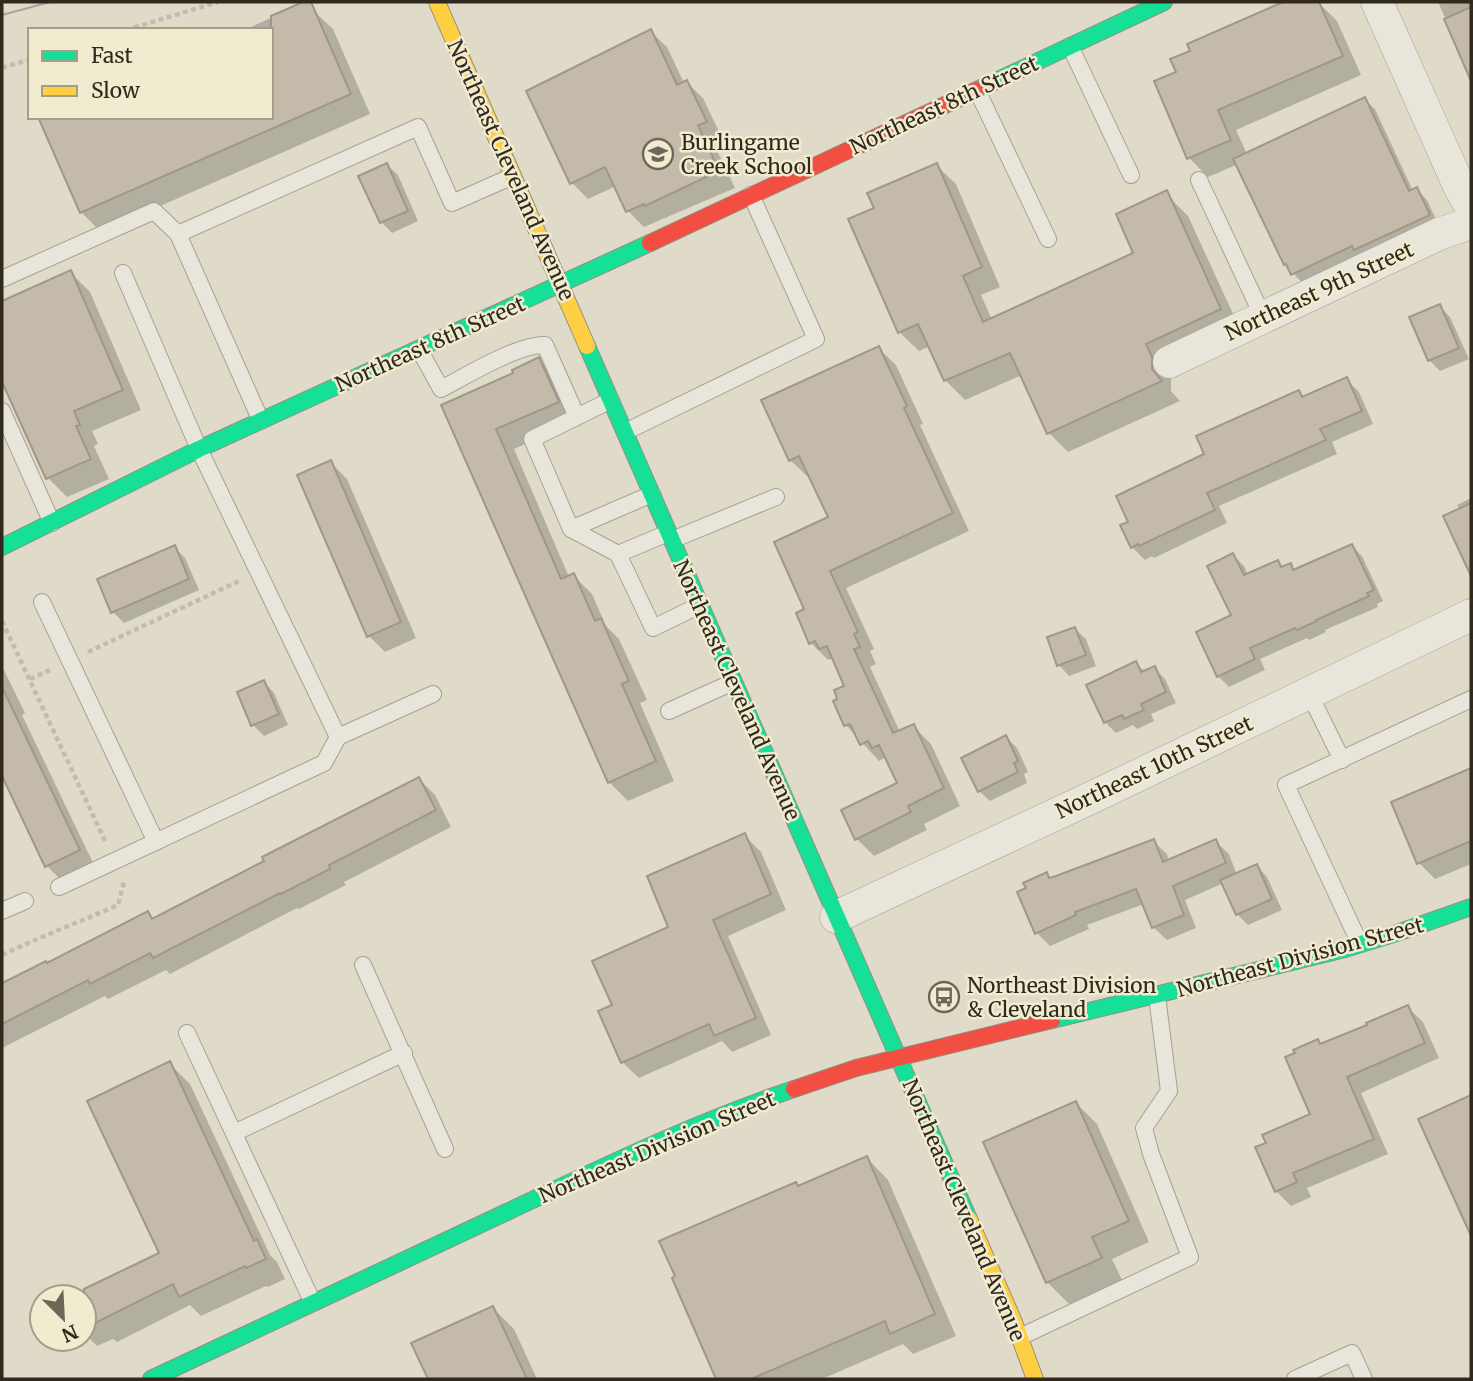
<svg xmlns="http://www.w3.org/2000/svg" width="1473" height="1381" viewBox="0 0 1473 1381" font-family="Merriweather,serif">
<rect width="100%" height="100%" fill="#e0dbc9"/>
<g fill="#0003">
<path d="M1287 2H1308L1311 4 1318 2 1337 21 1361 75 1236 130 1247 154 1364 99 1375 109 1413 191 1416 189 1427 200 1439 226 1304 285 1285 264 1236 165 1208 177 1189 158 1178 73 1192 52 1189 44Z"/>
<path d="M1438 2H1471V77Z"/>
<path d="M305 3 333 29 370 114 101 232 81 212 271 117V30H244Z"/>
<path d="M650 31 667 47 684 83 686 82 703 98 722 138 713 142 735 188 644 227 628 211 616 186 588 199 572 183Z"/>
<path d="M387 165 398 175 418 221 392 233 381 222Z"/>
<path d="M936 165 956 184 1000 287 981 295 992 320 1136 254 1168 196 1188 216 1240 329 1164 364 1171 378V391L1180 401 1068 452 1049 433 1022 375 965 400 945 380 930 346 919 351 899 332 876 209Z"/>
<path d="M70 272 90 292 141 410 92 431 98 444 94 446 109 479 67 497 48 478 6 386 2 388V303Z"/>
<path d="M1439 306 1450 317 1469 359 1440 371 1429 360 1411 318Z"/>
<path d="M878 348 896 365 923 424 920 425 969 531 846 588 874 649 870 651 876 664 870 667 900 732 913 726 931 744 960 806 924 824 927 830 874 856 857 839 900 784 891 764 884 758 879 761 846 725V687L837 664 831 659 828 660 811 643 798 614 807 610 830 518 811 476 808 477 790 460Z"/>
<path d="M539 360 558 379 577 421 514 449 569 577 573 575 592 594 606 626 619 639 647 700 640 703 674 781 628 801 609 782 443 406 516 374Z"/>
<path d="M1346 379 1359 392 1373 424 1332 442 1337 454 1219 506 1227 523 1154 558 1152 556 1145 560 1132 547 1130 523 1206 455 1299 392 1305 397Z"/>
<path d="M330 462 347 479 416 638 385 652 369 636Z"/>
<path d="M1471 498V559L1459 546 1460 510 1457 505Z"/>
<path d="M1352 546 1362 556 1383 601 1377 604 1378 607 1325 630 1326 632 1309 640 1307 638 1260 659 1265 670 1229 687 1218 676 1233 616V555L1244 566 1248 575 1277 562 1284 568 1290 565 1296 571Z"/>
<path d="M174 547 185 558 199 590 124 623 113 612Z"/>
<path d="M1075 629 1086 639 1096 666 1069 676 1059 665Z"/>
<path d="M1136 663 1145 672 1154 668 1165 679 1176 703 1151 714 1154 721 1137 729 1133 725 1116 733 1105 722Z"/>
<path d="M2 666 25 713 22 715 95 867 63 882 47 866 9 786 2 778Z"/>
<path d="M264 682 274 693 288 725 264 736 253 725Z"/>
<path d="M1006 737 1017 748 1028 772 1024 774 1027 783 990 801 979 791Z"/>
<path d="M1471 770V864L1435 879 1419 863 1393 803Z"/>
<path d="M419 779 435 795 451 827 344 882 346 885 299 909 297 908 170 974 166 970 108 999 105 996 2 1048V985L45 963 47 965 148 913 155 919Z"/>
<path d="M744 835 761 852 786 910 728 936 771 1035 732 1052 722 1041 639 1078 622 1062 614 1005 671 927Z"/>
<path d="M1153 841 1167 854 1169 861 1215 841 1229 854 1237 875 1257 866 1267 877 1282 910 1248 925 1237 914 1224 883 1185 900 1196 928 1167 940 1153 927 1144 904 1087 925 1089 929 1050 946 1037 933 1028 889 1046 874 1052 879Z"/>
<path d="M1407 1007 1423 1022 1439 1058 1361 1093 1388 1154 1307 1188 1311 1197 1291 1206 1276 1191 1268 1143 1312 1115 1317 1041 1321 1045 1370 1026Z"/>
<path d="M170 1064 190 1084 270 1255 277 1262 285 1279 268 1287 266 1286 201 1316 190 1305 117 1342 113 1339 97 1346 84 1333V1297H72L161 1254Z"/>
<path d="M1471 1097V1233L1420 1119Z"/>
<path d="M1076 1103 1097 1124 1149 1242 1112 1259 1122 1280 1069 1304 1047 1282Z"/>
<path d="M867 1158 888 1180 956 1336 913 1354 903 1344 822 1379H718L674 1278 796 1184 800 1188Z"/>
<path d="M493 1308 514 1329 537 1379H430L414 1344Z"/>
</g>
<g fill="#c3baaa" stroke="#9f9789" stroke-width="2">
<path d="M303 2H311L351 94 80 213 38 117H271V16Z"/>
<path d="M1283 2H1319L1343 56 1218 110 1231 140 1187 159 1154 81 1176 72 1170 59 1190 51 1187 44Z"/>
<path d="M1471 7V81L1444 19Z"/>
<path d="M651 29 677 85 687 80 707 122 698 125 719 171 645 206 644 204 626 212 605 167 570 184 526 91Z"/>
<path d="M1365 97 1409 191 1417 187 1430 215 1354 250 1352 246 1291 275 1286 264 1284 265 1233 159Z"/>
<path d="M387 163 408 211 380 223 358 176Z"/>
<path d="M937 163 982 267 963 276 983 322 1133 253 1116 214 1167 190 1221 309 1146 344 1152 357V369L1162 381 1047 434 1010 353 944 381 918 324 898 333 848 219 874 208 867 193Z"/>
<path d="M71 270 123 390 74 411 80 425 76 426 91 459 46 479 2 382V301Z"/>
<path d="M1440 304 1459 348 1428 361 1409 317Z"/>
<path d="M879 346 907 406 904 408 953 513 830 571 858 632 854 634 860 647 854 649 893 733 914 724 944 788 908 806 911 812 855 840 841 810 897 783 879 745 872 748 868 741 860 745 850 724 844 726 833 701 837 699 834 690 844 686 827 646 819 649 815 641 809 644 796 613 804 609 774 542 828 517 799 456 789 461 761 400Z"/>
<path d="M539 357 559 402 496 429 561 579 574 573 595 621 601 618 629 681 622 684 656 761 608 783 441 405 513 373 512 370Z"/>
<path d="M1347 377 1362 411 1320 429 1326 440 1207 493 1215 510 1139 546 1138 544 1131 548 1120 525 1128 522 1116 496 1204 454 1196 436 1299 390 1302 397Z"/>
<path d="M331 460 401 622 367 637 297 475Z"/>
<path d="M1471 503V576L1443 516Z"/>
<path d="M1352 544 1374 590 1367 593 1369 596 1316 620 1317 621 1297 630 1295 628 1250 648 1255 659 1217 677 1196 632 1231 615 1207 566 1233 553 1244 575 1278 560 1281 567 1291 563 1293 570Z"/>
<path d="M175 545 189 579 111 613 97 579Z"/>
<path d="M1075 627 1086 655 1057 666 1047 637Z"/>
<path d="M1136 661 1141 672 1155 666 1166 692 1141 704 1144 710 1124 719 1122 715 1104 723 1086 685Z"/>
<path d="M264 680 279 714 251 726 237 692Z"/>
<path d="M2 687 80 850 45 867 2 776Z"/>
<path d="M1006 735 1018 761 1014 763 1018 772 978 792 961 758Z"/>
<path d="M1471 768V841L1417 864 1391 802Z"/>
<path d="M419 777 436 810 329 865 330 869 281 894 280 893 153 958 150 953 90 984 88 980 2 1024V983L46 961 47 963 148 911 152 919 264 861 262 857Z"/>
<path d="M745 833 771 894 713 920 756 1018 714 1036 709 1024 621 1063 598 1011 612 1005 592 961 668 927 647 876Z"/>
<path d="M1154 839 1163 862 1216 839 1226 863 1173 886 1184 915 1152 928 1136 889 1075 912 1076 915 1035 934 1017 892 1026 888 1023 883 1047 872 1049 878 1056 876Z"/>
<path d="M1257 864 1272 899 1236 915 1220 880Z"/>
<path d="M1408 1005 1425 1043 1347 1077 1374 1139 1293 1173 1297 1182 1275 1192 1255 1147 1266 1143 1262 1135 1310 1114 1285 1057 1295 1053 1293 1050 1318 1039 1320 1044 1367 1025 1366 1023Z"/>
<path d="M170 1061 254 1241 257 1239 266 1259 246 1268 245 1266 179 1297 173 1284 95 1323 93 1319 84 1323V1289L159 1253 87 1101Z"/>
<path d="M1471 1095V1236L1418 1119Z"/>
<path d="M1076 1101 1129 1221 1092 1237 1102 1258 1046 1283 983 1142Z"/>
<path d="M867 1156 935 1314 890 1334 885 1321 751 1379H716L672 1278 675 1276 659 1241 796 1182 798 1186Z"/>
<path d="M493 1306 527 1379H428L411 1343Z"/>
</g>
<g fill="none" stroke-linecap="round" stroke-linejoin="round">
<g stroke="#a5a093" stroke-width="18">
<g id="lane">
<path d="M1070 46 1131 175"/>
<path d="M977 90 1048 239"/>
<path d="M1199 180 1263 317"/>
<path d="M123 273 199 449 338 737 433 694"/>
<path d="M2 279 154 211 178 234"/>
<path d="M419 349 441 389C466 376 518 344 545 345L577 417"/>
<path d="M611 400 532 439 571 529 652 494"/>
<path d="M2 411 52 523"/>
<path d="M261 421 178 234 418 127 452 203 513 176"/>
<path d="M625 432 816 339 751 195"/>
<path d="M571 529 618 554 668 533"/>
<path d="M672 540 776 497"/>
<path d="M618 554 653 628 700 605"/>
<path d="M42 602 156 842"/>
<path d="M1309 693 1342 760"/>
<path d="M669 711 733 682"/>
<path d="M59 887 324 763 338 737"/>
<path d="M2 911 25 901"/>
<path d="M1360 944 1286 785 1471 699"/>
<path d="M363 965 445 1149"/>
<path d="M187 1033 313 1303"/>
<path d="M234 1133 404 1053"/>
<path d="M1020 1337 1190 1257 1151 1154 1144 1128 1169 1091 1157 996"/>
<path d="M1295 1379 1352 1353 1364 1379"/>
</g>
</g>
<g stroke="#a5a093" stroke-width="33">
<g id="street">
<path d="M1377 2 1459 186 1471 207"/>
<path d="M1169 362 1439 234 1471 223"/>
<path d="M836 917 1097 795 1471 615"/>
</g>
</g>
<g stroke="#948f83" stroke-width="18">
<g id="fast">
<path d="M977 90 1164 2"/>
<path d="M587 346 969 1219"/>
<path d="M2 547 199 449 650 243"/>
<path d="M1052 1020 1345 949 1397 933 1471 907"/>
<path d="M151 1379C270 1323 388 1268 507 1212 601 1168 695 1122 794 1089"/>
</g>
</g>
<g stroke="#948f83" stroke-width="18">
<g id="slow">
<path d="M437 2 587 346"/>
<path d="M969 1219 1014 1322 1035 1379"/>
</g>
</g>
<g stroke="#948f83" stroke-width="18">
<g id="jam">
<path d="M650 243 977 90"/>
<path d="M794 1089 856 1068 1052 1020"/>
</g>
</g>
<g stroke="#c0bcb2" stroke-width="4.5" stroke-dasharray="5 3.5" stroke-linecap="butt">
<path d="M126 30 218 2"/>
<path d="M2 68 30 59"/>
<path d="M2 621 106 843"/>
<path d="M88 652 239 581"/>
<path d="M30 679 52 669"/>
<path d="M2 955C40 937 79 922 118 905L124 882 123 880"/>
</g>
<use href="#lane" stroke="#e8e5da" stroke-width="16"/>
<use href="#street" stroke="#e8e5da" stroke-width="32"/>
<use href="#fast" stroke="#16e098" stroke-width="16"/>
<use href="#slow" stroke="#ffcf43" stroke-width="16"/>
<use href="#jam" stroke="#f24e42" stroke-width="16"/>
<path stroke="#a8a59b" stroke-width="2" d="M2 15 50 2"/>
</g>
<defs>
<g id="school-ring" transform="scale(1.575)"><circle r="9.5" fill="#f1ebcf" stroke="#6e6759" stroke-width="1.5"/><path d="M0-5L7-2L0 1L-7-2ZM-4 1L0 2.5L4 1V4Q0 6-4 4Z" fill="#6e6759"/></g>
<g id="bus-ring" transform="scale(1.575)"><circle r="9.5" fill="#f1ebcf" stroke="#6e6759" stroke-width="1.5"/><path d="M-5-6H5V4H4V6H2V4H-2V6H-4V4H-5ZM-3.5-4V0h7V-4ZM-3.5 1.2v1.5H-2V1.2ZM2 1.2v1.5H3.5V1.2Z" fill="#6e6759"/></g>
</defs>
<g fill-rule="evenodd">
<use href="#school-ring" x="658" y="154"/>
<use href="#bus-ring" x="944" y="997"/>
</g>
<g text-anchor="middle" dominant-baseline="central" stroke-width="5" stroke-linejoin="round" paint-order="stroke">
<g font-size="21" fill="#31291d" stroke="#f1ebcf">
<text transform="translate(944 105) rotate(-25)">Northeast 8th Street</text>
<text transform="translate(511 170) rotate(66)">Northeast Cleveland Avenue</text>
<text transform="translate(1319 291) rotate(-25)">Northeast 9th Street</text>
<text transform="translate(430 344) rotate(-24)">Northeast 8th Street</text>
<text transform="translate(737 690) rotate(66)">Northeast Cleveland Avenue</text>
<text transform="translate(1154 767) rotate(-25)">Northeast 10th Street</text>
<text transform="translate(1300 957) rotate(-15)">Northeast Division Street</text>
<text transform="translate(657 1147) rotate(-23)">Northeast Division Street</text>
<text transform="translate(964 1210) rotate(67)">Northeast Cleveland Avenue</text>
</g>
<g font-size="21" fill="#31291d" stroke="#f1ebcf" text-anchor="start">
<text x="681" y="142">Burlingame<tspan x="681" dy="24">Creek School</tspan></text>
<text x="967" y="985">Northeast Division<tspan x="967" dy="24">&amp; Cleveland</tspan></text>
</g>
</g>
<rect width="1473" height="1381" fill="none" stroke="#31291d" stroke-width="7"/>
<rect x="28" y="28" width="245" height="91" fill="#f1ebcf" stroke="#a49d88" stroke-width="2"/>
<rect x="42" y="51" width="35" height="10" fill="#16e098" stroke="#a49d88" stroke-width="2"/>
<text x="91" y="63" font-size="21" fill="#31291d">Fast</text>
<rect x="42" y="86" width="35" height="10" fill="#ffcf43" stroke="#a49d88" stroke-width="2"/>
<text x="91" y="98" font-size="21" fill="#31291d">Slow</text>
<g transform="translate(63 1318) rotate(156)"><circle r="33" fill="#f1ebcf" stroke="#a49d88" stroke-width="2"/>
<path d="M0-5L12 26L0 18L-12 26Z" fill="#6e6759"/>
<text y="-10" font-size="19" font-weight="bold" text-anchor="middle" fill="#31291d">N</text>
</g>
</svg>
